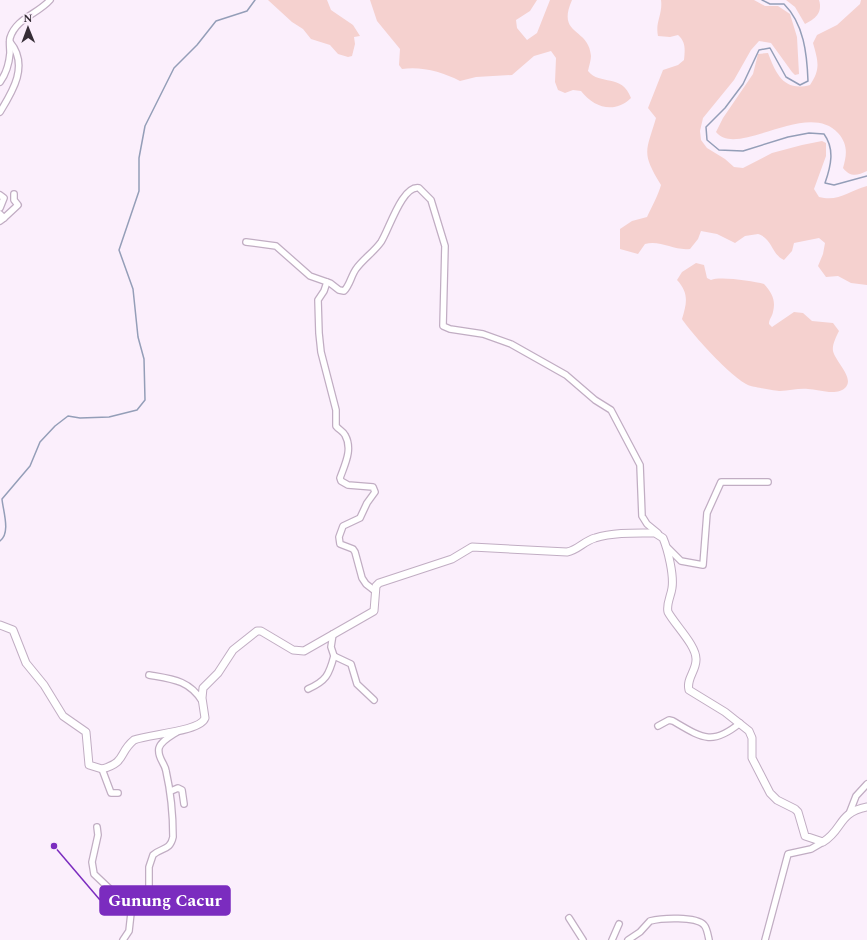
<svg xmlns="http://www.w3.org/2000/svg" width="867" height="940" viewBox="0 0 867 940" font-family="Spectral,serif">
<rect width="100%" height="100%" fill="#fbeffc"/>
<g fill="#f5d1cf">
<path d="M268 0H327L331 10 353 25 360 36 354 37 355 44 352 56 348 57 338 54 330 45 311 39 303 29 292 22Z"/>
<path d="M370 0H537L530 11 516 20 517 28 527 40 537 33 550 0H572C556 36 589 27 591 56 591 60 589 66 588 71 600 86 622 73 631 98 615 114 594 108 581 91L573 90 565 93 558 90 555 82 556 58 551 51 534 56 512 75 476 77 460 81C443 72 421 66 402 69L399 65 400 49 377 21Z"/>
<path d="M661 0H754L765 6H778L790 14 797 37 799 74 795 75 792 72 771 43 759 41 751 50 734 80 703 118 700 131 701 140 707 148 725 159 734 167 743 168 772 153 802 145 822 141 826 143V156L814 189 819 197C839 202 848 191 867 186V285L851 283 838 276 826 277 818 266 823 254 825 243 819 238 794 243 792 251 784 260C772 255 772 238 758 234L745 236 735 243 717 234 701 231 698 239 690 249C674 251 661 240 645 244L638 254 620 249V229L632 221 647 217C652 206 658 196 661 185 641 152 646 152 656 118L648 108 663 70 678 65 684 60C685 50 686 42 678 35L670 37 658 36C655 22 663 14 661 0Z"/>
<path d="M786 0H819C823 13 815 19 805 24L795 7Z"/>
<path d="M861 0H867V171C857 176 850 177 843 168 847 155 848 144 838 133 807 99 737 159 716 132L723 118 753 74 758 54 768 53C776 74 784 92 810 85 821 69 818 61 813 43L817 35 837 25 860 4Z"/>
<path d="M696 263 704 265 707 278 711 280C720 276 753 281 764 284 772 293 776 300 773 312 772 317 769 319 769 324L772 327 794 312 803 313 812 321 833 323 839 331C836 337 832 345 833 351 835 361 854 377 846 387 837 397 818 389 808 389 798 388 790 391 780 391 777 391 754 387 751 386 735 382 691 333 682 319 687 303 689 293 677 280L682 272Z"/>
</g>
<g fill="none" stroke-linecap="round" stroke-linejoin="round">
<g stroke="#949eb8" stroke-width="1.5">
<path d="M762 0 770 4H784C804 24 807 54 808 81L800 85 786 77 770 48 759 50 743 84 725 108 706 127 707 140 719 150 743 151 788 137 809 133 824 134C835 149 831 166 825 183L834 185 867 176"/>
<path d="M0 541C11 533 3 511 2 499L30 466 40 442 55 426 68 416 80 418 109 417 137 410 145 400 144 359 138 337 133 289 119 250 139 191V158L145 126 174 68 197 45 216 21 247 11 255 0"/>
</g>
<g stroke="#c1adc3" stroke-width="8">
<g id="street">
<path d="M0 82C6 74 9 64 10 53 10 48 9 42 10 38 16 18 38 14 50 0"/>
<path d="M0 112C13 91 29 65 10 42"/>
<path d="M0 195 4 198 0 208"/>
<path d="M0 214 4 218 0 221"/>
<path d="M4 218 18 205 14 200V194"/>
<path d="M246 242 276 246 310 276 330 283 339 290 344 291C350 285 351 276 356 269 363 259 374 252 381 242 389 230 402 185 419 188L431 200 445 246 443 326 450 329 483 334 511 344 566 375 595 400 611 410 640 465 642 516 647 524 658 533"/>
<path d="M327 282 324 291 318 300 319 333 321 352 336 410V426C339 430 343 431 345 435 353 449 345 464 340 478L341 481 348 485 373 487 375 492 367 503 360 518 343 526 339 537 340 544 353 549 355 552 362 578 366 584 375 591"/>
<path d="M668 548 681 561 703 565 707 513 721 482H768"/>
<path d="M333 634 331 647 334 656 351 664 357 684 374 700"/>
<path d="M149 675C172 679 189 680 202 701"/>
<path d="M308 689C326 681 329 675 334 656"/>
<path d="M658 726 669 720 673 721C702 738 712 746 740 723"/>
<path d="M102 769 111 793H118"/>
<path d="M171 791 178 788 182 790 184 804"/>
<path d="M849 814 856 796 867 784"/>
<path d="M97 827 98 835 92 862 94 874 131 909"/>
<path d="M569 918 583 940"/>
<path d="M123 940 129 931 132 904 149 891V867L153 855C162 847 170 851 173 837 173 814 171 793 166 771 165 763 157 758 159 748 161 741 171 736 177 732"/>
<path d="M612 940 619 924"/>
<path d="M628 940 640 932 650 921C661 918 696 916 704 925 707 928 708 935 709 940"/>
<path d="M765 940 788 854 811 849 823 842"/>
</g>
</g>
<g stroke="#c1adc3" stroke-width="9">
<path id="secondary" d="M0 625 13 630 26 663 44 685 63 716 86 732 89 765 102 769C127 762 118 753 134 740 148 734 200 732 205 718L202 698 203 688 218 673 233 650 257 631H261L293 650 304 651 374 611 376 586 379 583 452 559 472 547 567 552C578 550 584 541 595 538 614 532 636 533 655 533L663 538C668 550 674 575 672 588 671 596 666 604 668 612 675 625 697 646 696 660 696 671 686 679 689 690L725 712 749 731 752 738V758L770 793 777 800 795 809 798 812 805 836 823 842C844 829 837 813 867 807"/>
</g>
<use href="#street" stroke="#fff" stroke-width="5.5"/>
<use href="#secondary" stroke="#fff" stroke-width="7"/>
</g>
<path fill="none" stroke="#7b2cbf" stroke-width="1.5" d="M54 846L100 900"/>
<circle fill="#7b2cbf" stroke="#fbeffc" stroke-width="1.5" cx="54" cy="846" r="4"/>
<rect fill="#7b2cbf" stroke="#7b2cbf" stroke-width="1.5" x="100" y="886" width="130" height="29" rx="4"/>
<g font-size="17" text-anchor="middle" font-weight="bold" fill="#fff">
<text x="165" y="906">Gunung Cacur</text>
</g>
<g transform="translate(28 28) rotate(359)" stroke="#fbeffc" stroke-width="3" paint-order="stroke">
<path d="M0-3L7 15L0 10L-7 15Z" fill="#352d36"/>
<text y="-6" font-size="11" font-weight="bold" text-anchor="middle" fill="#352d36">N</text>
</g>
</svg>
